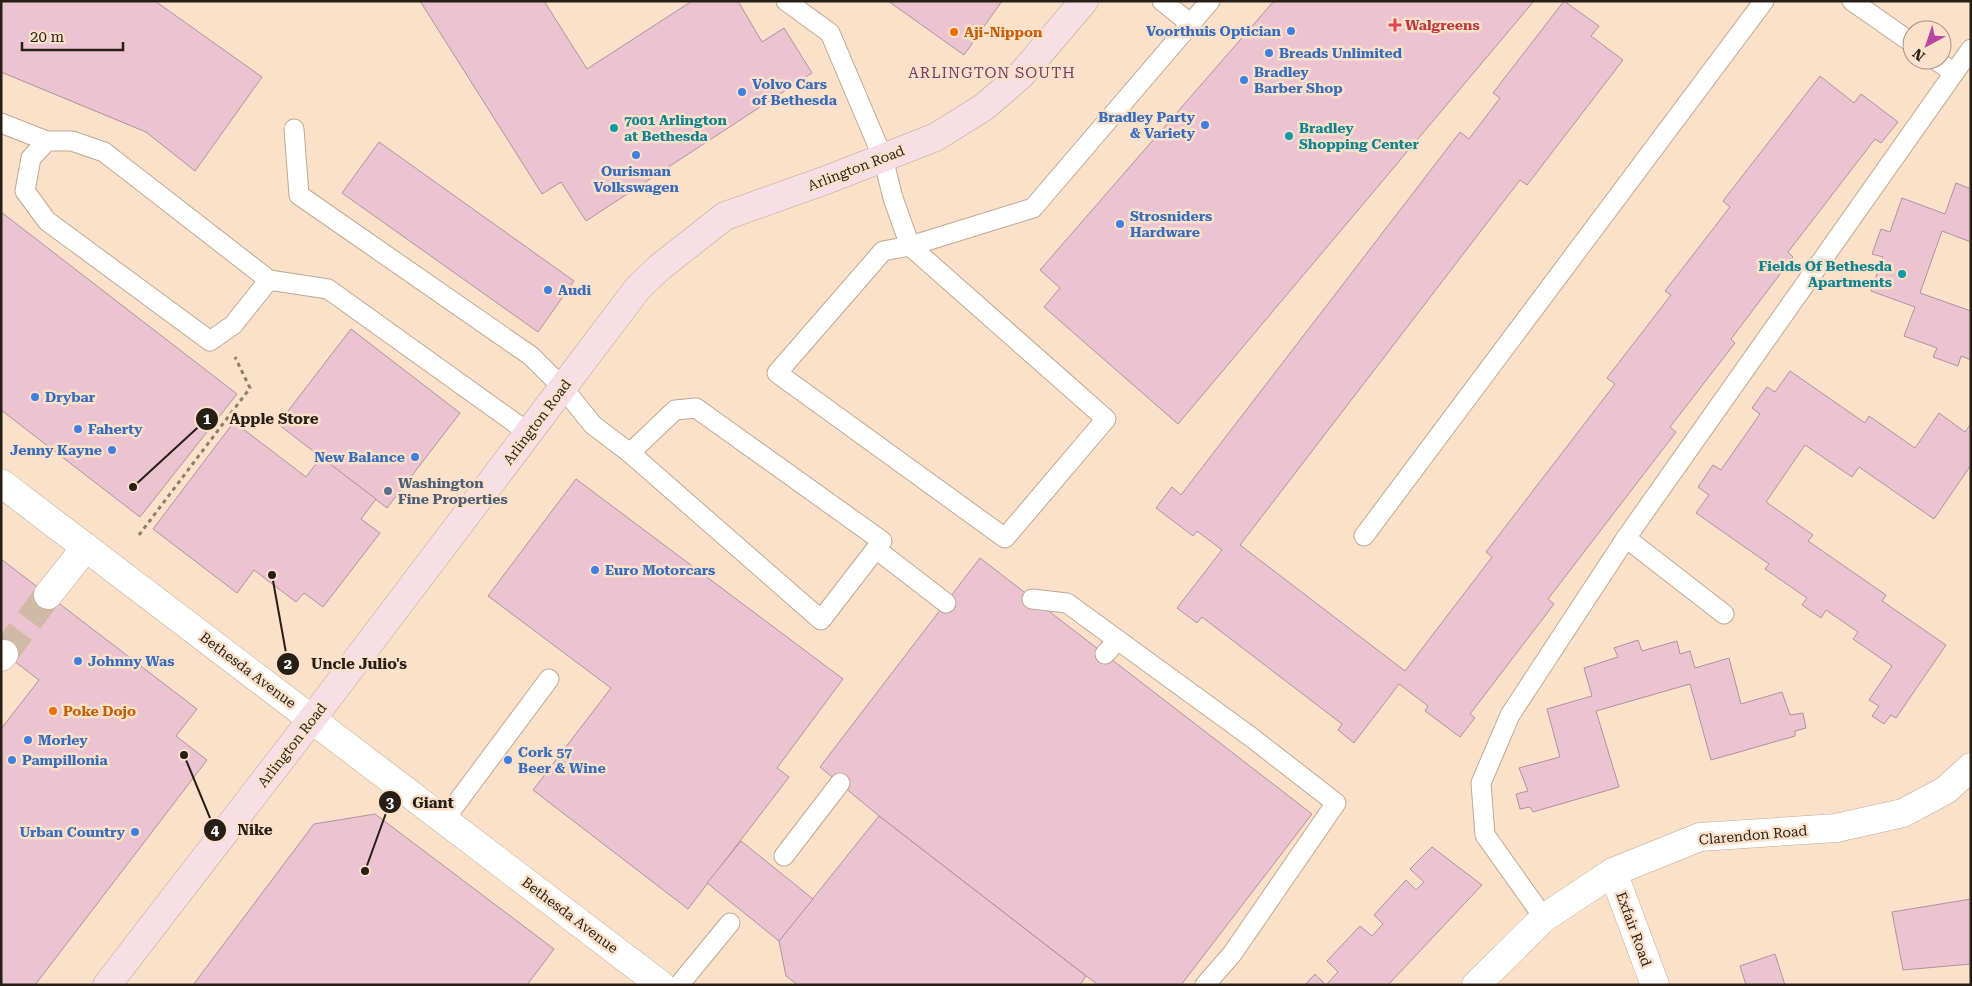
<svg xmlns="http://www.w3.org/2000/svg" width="1972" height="986" viewBox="0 0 1972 986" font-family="'Roboto Serif',serif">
<rect width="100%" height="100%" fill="#fbe1c9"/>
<g fill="#ecc3d1" stroke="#b3929e">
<path d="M1 1H155L262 77 195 171 146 132 1 72Z"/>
<path d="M420 1H544L587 69 692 1H738L762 42 784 28 812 73 586 221 561 182 542 194Z"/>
<path d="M888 1H1002L964 55Z"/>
<path d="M1274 1H1534L1178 424 1044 307 1060 288 1040 270Z"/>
<path d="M1564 1 1599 26 1591 36 1623 60 1527 185 1520 180 1240 545 1405 671 1492 557 1486 552 1615 384 1607 378 1671 295 1665 291 1730 207 1723 201 1820 76 1854 103 1861 94 1898 122 1881 143 1875 139 1788 252 1793 257 1731 339 1735 343 1670 427 1676 432 1548 599 1554 604 1470 714 1475 718 1460 737 1425 711 1428 706 1399 684 1354 743 1338 730 1342 724 1202 617 1197 623 1177 608 1222 550 1197 531 1193 536 1156 508 1172 487 1181 495 1460 132 1469 139 1500 98 1493 93Z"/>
<path d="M379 142 574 281 538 332 342 193Z"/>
<path d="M1956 183 1971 189V242L1942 231 1920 293 1971 311V360L1961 356 1958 366 1933 357 1937 348 1904 336 1915 307 1871 291 1883 257 1872 254 1881 229 1890 232 1902 198 1945 214Z"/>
<path d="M1 212 237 394 140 517 1 410Z"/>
<path d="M351 329 460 413 387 508 278 424Z"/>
<path d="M1790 371 1865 423 1869 416 1915 448 1939 413 1965 432 1971 424V465L1934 519 1859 467 1852 477 1805 445 1766 502 1813 535 1808 541 1886 595 1882 601 1946 645 1896 718 1891 715 1884 724 1872 716 1879 706 1869 700 1892 666 1853 639 1858 632 1826 610 1821 618 1802 605 1807 598 1765 569 1769 564 1696 513 1709 495 1698 487 1713 465 1721 470 1760 414 1752 408 1767 387 1775 392Z"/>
<path d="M234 422 306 477 321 457 376 499 361 519 380 533 323 607 304 593 296 602 254 570 237 593 153 529Z"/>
<path d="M576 479 843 679 777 768 789 777 688 909 533 790 611 688 488 596Z"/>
<path d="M980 558 1312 814 1181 985H1098L879 816 820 767Z"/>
<path d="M1 559 197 709 176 736 207 760 35 985H1V729L39 680 1 651Z"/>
<path d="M1638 640 1642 651 1677 641 1680 654 1690 651 1695 668 1729 658 1741 704 1782 692 1790 715 1803 713 1806 728 1795 731V736L1711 760 1690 684 1596 711 1619 787 1533 812 1530 807 1520 809 1516 794 1528 791 1519 768 1560 757 1547 709 1592 696 1584 668 1618 657 1614 648Z"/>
<path d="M375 814 554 949 527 985H193L314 824Z"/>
<path d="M879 816 1086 976 1080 985H798L786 976 779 941Z"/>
<path d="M741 841 813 899 779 941 707 883Z"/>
<path d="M1432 847 1482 885 1388 985H1326L1338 972 1327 961 1360 926 1372 936 1383 924 1374 915 1406 880 1416 890 1424 882 1410 869Z"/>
<path d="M1971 899V964L1903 970 1892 912Z"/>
<path d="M1775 954 1785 985H1746L1740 966Z"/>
<path d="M1315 974 1326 985H1305Z"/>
</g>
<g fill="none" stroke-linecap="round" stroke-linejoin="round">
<path stroke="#d1baa5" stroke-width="28" stroke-dasharray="28 14" stroke-linecap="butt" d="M4 654 48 595"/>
<g stroke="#bfa790" stroke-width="21">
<g id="service">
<path d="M786 1 830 33 883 158 893 198 910 246 1033 208 1210 1"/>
<path d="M1162 1 1191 24"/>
<path d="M1852 1 1912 43"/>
<path d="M1936 60 1954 73"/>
<path d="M1 123 47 141"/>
<path d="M294 129 299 195 531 356 563 388 593 425 630 453"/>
<path d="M910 246 1106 419 1005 538 777 373 883 251Z"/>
<path d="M269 280 233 325 210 341 47 221 25 191 31 158 47 141H72L104 152 269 280 328 289 529 433"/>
<path d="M696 408 882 541 821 620 630 453 675 410Z"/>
<path d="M1364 536 1764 1"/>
<path d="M876 549 946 603"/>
<path d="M1032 599 1067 603 1251 737 1336 803 1232 954 1205 985"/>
<path d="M1724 614 1626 538 1971 49"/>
<path d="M1105 654 1118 640"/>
<path d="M444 820 549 679"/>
<path d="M784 856 840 783"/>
<path d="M1544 918 1485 835 1481 783 1510 715 1626 538"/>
<path d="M679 985 730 923"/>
</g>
</g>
<g stroke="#bfa790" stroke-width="29">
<g id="pedestrian">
<path d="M48 595 86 547"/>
<path d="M1 657 4 654"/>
</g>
</g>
<g stroke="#bfa790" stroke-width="29">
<g id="minor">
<path d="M1 483 661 985"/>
<path d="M1613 872 1655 985"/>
<path d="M1476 985 1544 918 1613 872 1700 837 1836 828 1903 813 1946 790 1971 767"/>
</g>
</g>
<g stroke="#bfa790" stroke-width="29">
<path id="secondary" d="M107 985 312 719 638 288 660 267 725 216 829 179 936 137 984 107 1021 75 1084 1"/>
</g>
<path stroke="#8e7c6c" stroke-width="3" stroke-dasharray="4 4" stroke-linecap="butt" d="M139 535 250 388 235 357"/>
<use href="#service" stroke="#fff" stroke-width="19"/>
<use href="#pedestrian" stroke="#fff" stroke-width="28"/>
<use href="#minor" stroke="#fff" stroke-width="28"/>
<use href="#secondary" stroke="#f8dfe6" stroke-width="28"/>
</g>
<path fill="#e0444e" stroke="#fbe1c9" stroke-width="2" d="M1392.5 17.5h5v5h5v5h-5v5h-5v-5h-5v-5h5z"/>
<g fill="#3f7fe0" stroke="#fbe1c9" stroke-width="2">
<circle cx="1291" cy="31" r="5"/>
<circle cx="1269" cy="53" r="5"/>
<circle cx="1244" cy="80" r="5"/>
<circle cx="742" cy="92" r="5"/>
<circle cx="1205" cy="125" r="5"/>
<circle cx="636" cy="155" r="5"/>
<circle cx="1120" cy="224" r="5"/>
<circle cx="548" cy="290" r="5"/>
<circle cx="35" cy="397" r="5"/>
<circle cx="78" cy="429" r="5"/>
<circle cx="112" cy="450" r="5"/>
<circle cx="415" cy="457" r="5"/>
<circle cx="595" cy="570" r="5"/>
<circle cx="78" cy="661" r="5"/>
<circle cx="28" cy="740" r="5"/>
<circle cx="12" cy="760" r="5"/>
<circle cx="508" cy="760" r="5"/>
<circle cx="135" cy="832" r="5"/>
</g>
<g fill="#e8710a" stroke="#fbe1c9" stroke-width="2">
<circle cx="954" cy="32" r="5"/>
<circle cx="53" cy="711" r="5"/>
</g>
<g fill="#0f9aa8" stroke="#fbe1c9" stroke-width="2">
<circle cx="614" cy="128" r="5"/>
<circle cx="1289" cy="136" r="5"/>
<circle cx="1902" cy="274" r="5"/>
</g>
<circle fill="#5c6f8a" stroke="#fbe1c9" stroke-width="2" cx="388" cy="491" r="5"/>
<g text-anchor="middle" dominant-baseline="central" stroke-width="5" stroke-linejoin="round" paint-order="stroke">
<g font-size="14" font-weight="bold" fill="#be3a42" stroke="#fbe1c9" text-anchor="start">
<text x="1405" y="25">Walgreens</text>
</g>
<g font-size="14" font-weight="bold" fill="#366cbe" stroke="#fbe1c9" text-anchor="start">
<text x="1281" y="31" text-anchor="end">Voorthuis Optician</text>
<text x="1279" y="53">Breads Unlimited</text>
<text x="1254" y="72">Bradley<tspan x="1254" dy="16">Barber Shop</tspan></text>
<text x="752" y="84">Volvo Cars<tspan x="752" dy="16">of Bethesda</tspan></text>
<text x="1195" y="117" text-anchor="end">Bradley Party<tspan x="1195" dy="16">&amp; Variety</tspan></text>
<text x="636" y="171" text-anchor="middle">Ourisman<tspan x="636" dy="16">Volkswagen</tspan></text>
<text x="1130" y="216">Strosniders<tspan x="1130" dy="16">Hardware</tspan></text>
<text x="558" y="290">Audi</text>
<text x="45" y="397">Drybar</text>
<text x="88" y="429">Faherty</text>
<text x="102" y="450" text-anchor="end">Jenny Kayne</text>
<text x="405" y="457" text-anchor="end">New Balance</text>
<text x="605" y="570">Euro Motorcars</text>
<text x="88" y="661">Johnny Was</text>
<text x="38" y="740">Morley</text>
<text x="518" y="752">Cork 57<tspan x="518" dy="16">Beer &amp; Wine</tspan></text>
<text x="22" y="760">Pampillonia</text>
<text x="125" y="832" text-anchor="end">Urban Country</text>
</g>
<g font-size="14" font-weight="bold" fill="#c56008" stroke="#fbe1c9" text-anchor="start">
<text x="964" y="32">Aji-Nippon</text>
<text x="63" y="711">Poke Dojo</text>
</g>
<g font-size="14" font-weight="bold" fill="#0d838f" stroke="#fbe1c9" text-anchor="start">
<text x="624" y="120">7001 Arlington<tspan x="624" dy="16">at Bethesda</tspan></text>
<text x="1299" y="128">Bradley<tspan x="1299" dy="16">Shopping Center</tspan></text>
<text x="1892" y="266" text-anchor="end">Fields Of Bethesda<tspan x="1892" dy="16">Apartments</tspan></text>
</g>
<g font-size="14" fill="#271e15" stroke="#fbe1c9">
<text transform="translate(856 168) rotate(-21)">Arlington Road</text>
<text transform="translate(537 422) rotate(-53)">Arlington Road</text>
<text transform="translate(248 670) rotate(37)">Bethesda Avenue</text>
<text transform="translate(292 745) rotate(-52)">Arlington Road</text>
<text transform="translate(1753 835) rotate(-5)">Clarendon Road</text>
<text transform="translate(570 915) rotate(37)">Bethesda Avenue</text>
<text transform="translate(1634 929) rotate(70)">Exfair Road</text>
</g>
<g font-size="14" font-weight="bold" fill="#4e5e75" stroke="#fbe1c9" text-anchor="start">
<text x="398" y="483">Washington<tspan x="398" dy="16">Fine Properties</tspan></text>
</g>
<g font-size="15" letter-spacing="1" fill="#773d68" stroke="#fbe1c9">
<text x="992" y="73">ARLINGTON SOUTH</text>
</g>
</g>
<path fill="none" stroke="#271e15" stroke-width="2" d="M133 487L207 419M272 575L288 664M365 871L390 802M184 755L215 830"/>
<g fill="#271e15" stroke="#fbe1c9" stroke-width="2">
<circle cx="133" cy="487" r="5"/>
<circle cx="272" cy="575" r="5"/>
<circle cx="365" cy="871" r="5"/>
<circle cx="184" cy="755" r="5"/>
<circle cx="207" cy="419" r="12"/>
<circle cx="288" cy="664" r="12"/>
<circle cx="390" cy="802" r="12"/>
<circle cx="215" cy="830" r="12"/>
</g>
<g font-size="15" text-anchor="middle" font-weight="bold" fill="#fff">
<text x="207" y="424">1</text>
<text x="288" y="669">2</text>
<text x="390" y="808">3</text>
<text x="215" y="835">4</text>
</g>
<g font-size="15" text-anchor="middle" font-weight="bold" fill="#271e15" stroke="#fbe1c9" stroke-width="5" stroke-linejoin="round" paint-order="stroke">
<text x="274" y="424">Apple Store</text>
<text x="359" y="669">Uncle Julio's</text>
<text x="433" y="808">Giant</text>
<text x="255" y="835">Nike</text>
</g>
<rect width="1972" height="986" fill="none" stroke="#271e15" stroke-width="5"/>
<g transform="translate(1927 45) rotate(220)"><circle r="24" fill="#fbe1c9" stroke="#a69381"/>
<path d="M0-4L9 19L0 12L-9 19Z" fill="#b946a0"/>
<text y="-8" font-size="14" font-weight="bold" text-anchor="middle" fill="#271e15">N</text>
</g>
<path d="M22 42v8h101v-8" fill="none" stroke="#271e15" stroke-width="2.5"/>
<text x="30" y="42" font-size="15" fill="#271e15" stroke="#fbe1c9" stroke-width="4" paint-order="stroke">20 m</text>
</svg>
